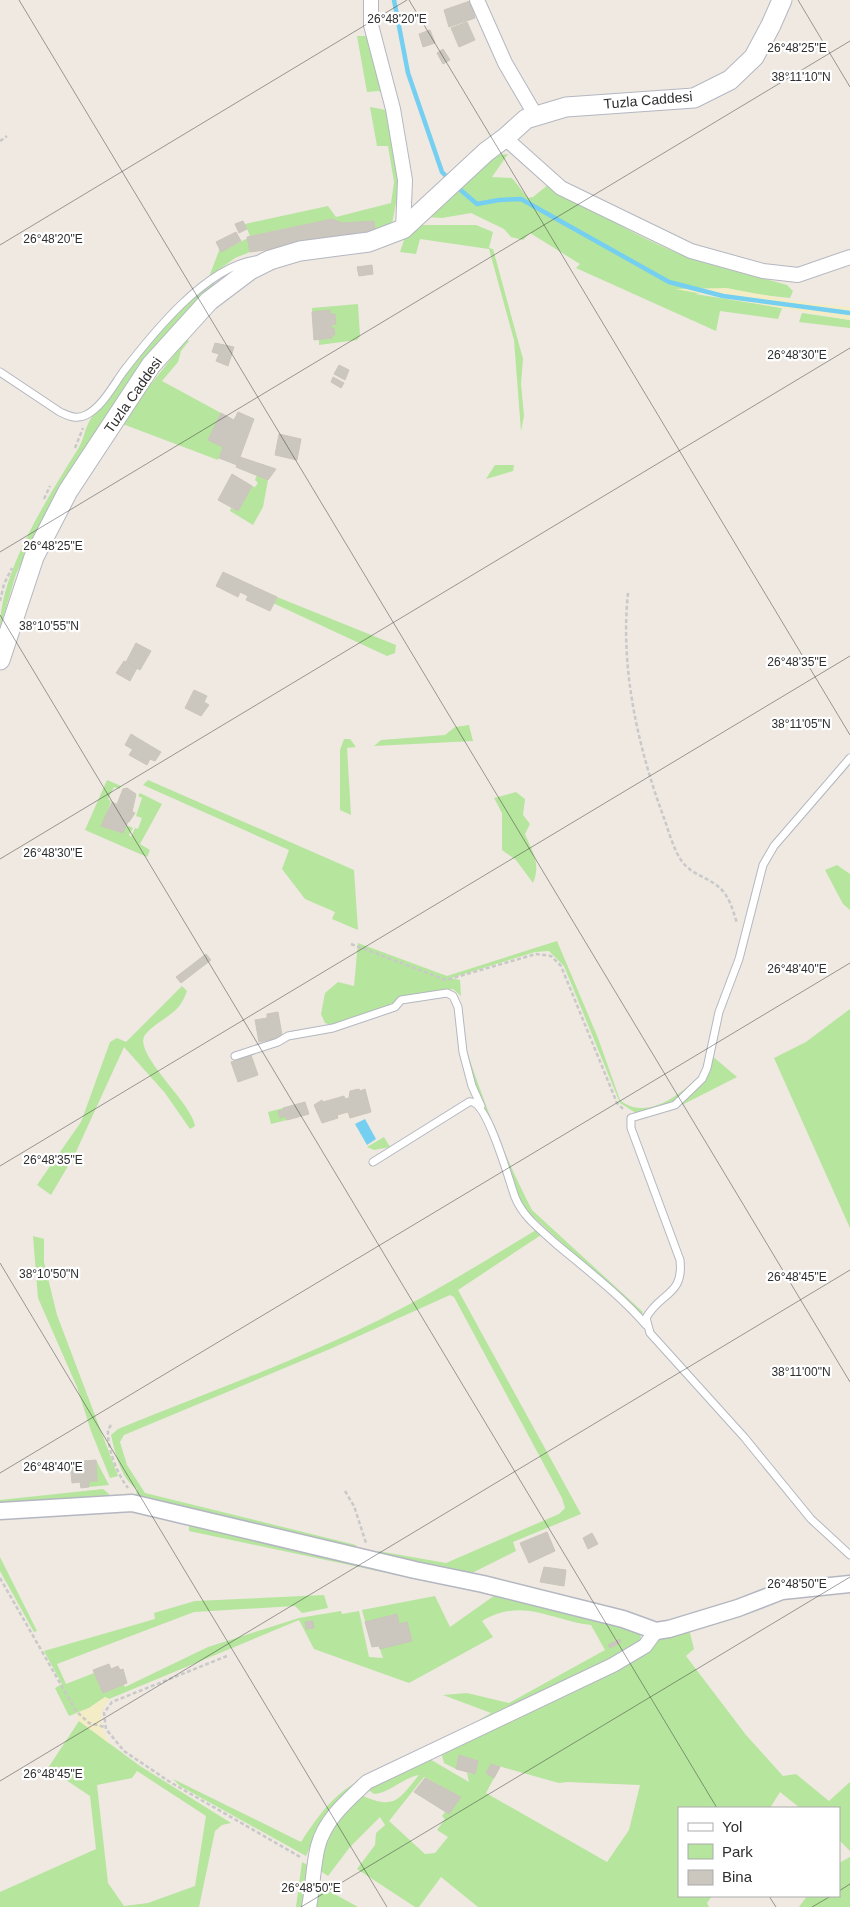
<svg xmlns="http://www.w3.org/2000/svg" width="850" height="1907" viewBox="0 0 850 1907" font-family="Arial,sans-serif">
<rect width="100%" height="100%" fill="#efe9e1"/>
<g fill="#b6e59e" fill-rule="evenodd">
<path d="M357 36H367L382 94 379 91 367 92Z"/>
<path d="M370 107 386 110 401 177 391 229 375 236 373 221 342 223 332 219 250 236 245 224 328 206 336 217 391 203 394 182 388 146H377Z"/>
<path d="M508 154 492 177 512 178 528 198 533 197 549 184C591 209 632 234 677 253 713 267 751 275 787 285L793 291 790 298 754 294 726 288 695 294 782 308 778 319 720 311 716 331 576 268 580 264 530 233 523 240 511 237 504 229 471 213 442 218 425 217 488 156Z"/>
<path d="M415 225H476L493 232 489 248 493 249 523 359 521 384 524 416 521 431 514 340 489 249 420 239 416 254 400 252 405 237Z"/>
<path d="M248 238 250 252 235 258 209 277 220 248 222 251Z"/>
<path d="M213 282 217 286 131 381 65 477 16 574 0 628C0 572 48 497 78 449 83 441 84 433 88 424 92 415 101 405 108 396 138 354 172 313 213 282Z"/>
<path d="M358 304 360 336 357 340 319 345V340H314L312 308Z"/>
<path d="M802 313 850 320V328L799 322Z"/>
<path d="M182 336 189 341 181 351 178 362 162 381 221 413 208 440 223 447 218 460 120 423 174 355Z"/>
<path d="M495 465H514L513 471 486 479Z"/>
<path d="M257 475 268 480 263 507 253 525 230 511 231 508 238 511 252 486 255 487 258 483 255 480Z"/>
<path d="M277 597 396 645 395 653 387 656 273 603Z"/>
<path d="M469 725 473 741 374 746 381 740 445 735 455 727Z"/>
<path d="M344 739H350L356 747 347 748 351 815 340 810V750Z"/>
<path d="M107 780 121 786 119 789 114 787 108 799 111 801 102 826 123 833 126 825 133 828 129 835 131 837 135 828 138 829 142 818 136 816 142 798 138 796 140 793 162 804 140 844 150 850 147 857 85 830Z"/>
<path d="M148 780 354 870 358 930 332 919 335 912 305 899 282 869 289 850 143 785Z"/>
<path d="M516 792 525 799 523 815 530 824 525 834C533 853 541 864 533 883L516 860 502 850V813L494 798Z"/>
<path d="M837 865 850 874V910L843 904 825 870Z"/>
<path d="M557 941 598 1038 620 1100C646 1122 682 1094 701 1074 690 1100 661 1106 636 1113L620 1103 564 966 549 951 535 952 451 978 460 980 461 996 453 989 398 998 394 1005 333 1026 325 1023 321 1014 325 993 338 982 354 986 358 943 447 976Z"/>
<path d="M182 986 187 991C185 996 183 1001 180 1005 171 1017 154 1023 145 1035 132 1053 192 1103 195 1126L190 1129 165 1093 124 1047 75 1154 51 1195 37 1185 81 1122 110 1042 117 1038 126 1042Z"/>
<path d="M850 1009V1228L774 1058 806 1042Z"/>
<path d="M464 1043C483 1099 504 1157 532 1210L643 1312 641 1316 526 1210 519 1200 473 1084Z"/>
<path d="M711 1055 737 1077 682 1105 689 1095 702 1082Z"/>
<path d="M283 1108 284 1110 278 1111 286 1116 287 1120 271 1124 268 1112Z"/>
<path d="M384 1137 390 1147 374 1150 367 1147Z"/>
<path d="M536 1230 541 1235 458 1290 581 1514 513 1542 516 1551 470 1574 381 1557 378 1551 446 1563 559 1514 565 1508 562 1498 454 1297 450 1295 330 1349 124 1435 120 1442 127 1465 145 1493 356 1545V1552L136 1499 137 1489C121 1479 115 1453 111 1435L118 1429C206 1393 296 1361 381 1319 435 1292 485 1261 536 1230Z"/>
<path d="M33 1236 44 1239V1262L57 1315 118 1476 110 1478 91 1431 77 1387 38 1298Z"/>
<path d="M96 1460 109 1485 89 1487V1481H97Z"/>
<path d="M103 1489 109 1494 107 1499 0 1507V1500Z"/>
<path d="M189 1521 425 1576V1581L189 1531Z"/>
<path d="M0 1557 37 1631 34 1632 0 1571Z"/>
<path d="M498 1593 639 1631 641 1638 640 1643 478 1726 450 1737 491 1713 443 1695 467 1693 509 1703 605 1650 591 1625C549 1620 523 1597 482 1621L493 1637 409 1683 314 1649 299 1620 109 1699 105 1697 89 1708 69 1716 55 1688 62 1684 44 1651 155 1619 154 1613 195 1601 324 1595 328 1608 302 1613 295 1606 194 1612 57 1664 66 1684 94 1673 103 1693 123 1684 125 1687 208 1647 299 1618 341 1611 342 1614 359 1611 369 1657 383 1658 379 1646 372 1647 362 1610 435 1596 450 1627Z"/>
<path d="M689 1629 694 1649 686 1656 746 1735 783 1776 796 1774 829 1801 850 1782V1851L839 1840V1808H800L780 1792 770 1808H679V1896H712L707 1903 709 1907H478L441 1877 419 1907H415L357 1869 375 1845 376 1833 385 1825 380 1817 350 1847 328 1876 319 1870 324 1842 339 1818 361 1795C394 1810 398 1801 419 1775 402 1778 390 1793 374 1794L366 1788 428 1758 469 1782 467 1773 475 1774 478 1761 459 1755 456 1769 444 1763 442 1755 658 1640ZM491 1764 559 1783 567 1782 640 1785 629 1830 607 1862 486 1793 494 1778 487 1773ZM424 1777 461 1797 449 1814 445 1812 442 1816 445 1819 437 1830 448 1837 435 1853 425 1854 389 1821Z"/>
<path d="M79 1721 140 1766 231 1823 222 1825 215 1831 199 1907H0V1892L96 1849 90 1796 48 1768ZM137 1771 206 1816 195 1886 148 1903 124 1906 108 1883 97 1785 132 1778Z"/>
<path d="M385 1767C339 1797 330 1805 306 1856L180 1786 173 1779 301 1842C327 1802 341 1787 385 1767Z"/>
<path d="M850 1857V1907H799L807 1896H839V1863Z"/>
<path d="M302 1862 310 1866 305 1907H296Z"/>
<path d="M316 1884 358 1907H313Z"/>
</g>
<g fill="#f3ecc5">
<path d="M726 288 814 304 850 307V320L675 289Z"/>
<path d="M105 1697 109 1699C96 1717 100 1726 110 1744L79 1721 76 1713 89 1708Z"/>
</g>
<path fill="#75cff0" d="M365 1119 376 1139 367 1145 355 1124Z"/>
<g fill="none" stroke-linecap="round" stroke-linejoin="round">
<g stroke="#75cff0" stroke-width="4.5">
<path d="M394 0 408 73 442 172 449 179"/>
<path d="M456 186 477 204 499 200 521 199 669 282 723 296 850 313"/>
</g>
</g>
<g fill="#cbc7bf" stroke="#cbc5ba">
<path d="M470 1 475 18 449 27 444 10Z"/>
<path d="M467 22 475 40 459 47 451 28Z"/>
<path d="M430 30 435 43 423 47 419 34Z"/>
<path d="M443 49 450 60 443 64 437 53Z"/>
<path d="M332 219 342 223 374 221 375 236 250 252 247 237Z"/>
<path d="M243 221 247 229 239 233 235 224Z"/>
<path d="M236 232 241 241 221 252 216 242Z"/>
<path d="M372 265 373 274 359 276 357 267Z"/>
<path d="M330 310V314H335L336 324 331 325V328H334L335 335H332V338L314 340 312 312Z"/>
<path d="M215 343 234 347 228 366 216 361 219 354 212 352Z"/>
<path d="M339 365 349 370 345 380 334 374Z"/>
<path d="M333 377 344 383 341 388 331 382Z"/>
<path d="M238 412 254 419 237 465 219 458 223 447 208 440 221 413 234 420Z"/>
<path d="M279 434 301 439 297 460 275 455Z"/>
<path d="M240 457 276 469 268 480 236 467Z"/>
<path d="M232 474 252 486 238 511 218 500Z"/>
<path d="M223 572 253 586 248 596 240 592 238 597 216 586Z"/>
<path d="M253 586 277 597 270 611 246 600Z"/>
<path d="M136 643 151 651 140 670 126 662Z"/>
<path d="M124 661 137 668 130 681 116 673Z"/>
<path d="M194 690 207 696 204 702 209 705 201 716 185 708Z"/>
<path d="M131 734 139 739 132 749 125 745Z"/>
<path d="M139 739 161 752 155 761 150 759 147 765 129 755Z"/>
<path d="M127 788 136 794 132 812 117 804 123 789Z"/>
<path d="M112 802 135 813 129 822 107 813Z"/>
<path d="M107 813 128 822 123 833 101 826Z"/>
<path d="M206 954 211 960 181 983 176 977Z"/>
<path d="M278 1012 282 1035 273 1039 259 1042 255 1020 267 1018V1014Z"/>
<path d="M251 1055 258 1075 238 1082 231 1062Z"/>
<path d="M359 1089 360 1091 365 1089 371 1112 350 1118 348 1112 337 1115 338 1118 322 1123 314 1105 322 1100 323 1102 344 1096 345 1099 349 1098 350 1091Z"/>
<path d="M305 1102 309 1114 287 1120 286 1116 280 1118 278 1111 284 1110 283 1108Z"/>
<path d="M96 1460 97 1481H89V1487L81 1488 80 1482 72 1483 70 1462Z"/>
<path d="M547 1532 555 1551 529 1563 520 1543Z"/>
<path d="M592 1533 598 1544 588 1549 583 1538Z"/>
<path d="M544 1567 566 1570 564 1586 540 1582Z"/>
<path d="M397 1614 399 1624 407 1622 412 1641 380 1649 379 1646 372 1647 365 1622Z"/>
<path d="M313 1621 314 1628 306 1629 305 1622Z"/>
<path d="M620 1639 621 1642 610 1648 608 1645Z"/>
<path d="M109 1664 111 1669 118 1666 120 1670 123 1669 127 1683 103 1693 93 1670Z"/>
<path d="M459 1755 478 1761 475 1774 456 1769Z"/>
<path d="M491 1764 500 1767 494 1778 486 1773Z"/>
<path d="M425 1778 461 1797 449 1814 414 1792Z"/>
</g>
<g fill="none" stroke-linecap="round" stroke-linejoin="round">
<g stroke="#b4b7c1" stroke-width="9">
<g id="service">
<path d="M0 372 60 412C69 416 76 420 86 415 102 407 113 386 123 372 153 333 205 268 255 260"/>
<path d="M850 758 774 846 763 865 739 959 719 1012 707 1068 702 1079 675 1105 631 1118V1128L680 1260C684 1296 660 1292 646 1318L650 1333 744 1437 811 1519 850 1555"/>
<path d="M235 1056 278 1042 288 1036 333 1028 395 1007 401 1000 447 993 453 996 458 1007 463 1052 472 1086 481 1106"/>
<path d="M373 1162 469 1102C487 1098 509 1181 515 1197 523 1217 540 1229 555 1243 586 1269 620 1295 646 1325"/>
</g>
</g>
<g stroke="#b4b7c1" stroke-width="16">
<g id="minor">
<path d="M371 0V25L393 109 405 180 403 229"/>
<path d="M477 0 505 63 536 116"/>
<path d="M505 138 561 188 691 251 763 271 798 275 850 257"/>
<path d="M309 1907C313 1887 313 1865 318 1846 325 1819 348 1800 367 1782L613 1665 645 1646 656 1631"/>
</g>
</g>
<g stroke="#b4b7c1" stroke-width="19">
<path id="tertiary" d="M0 1511 132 1503 415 1570 483 1584 623 1619 656 1631 669 1629 738 1608 782 1591 850 1584"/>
</g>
<g stroke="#b4b7c1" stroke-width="21">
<path id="secondary" d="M0 660 34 557 68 491 151 365 209 301 250 270 270 260 300 251 369 242 403 229 486 152 505 138 526 119 566 107 694 98 730 80 754 57 771 25 782 0"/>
</g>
<g stroke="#c9c9c9" stroke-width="2.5" stroke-dasharray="4 2.5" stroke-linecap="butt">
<path d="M0 141 7 136"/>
<path d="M75 448 83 428"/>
<path d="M44 499 50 486"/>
<path d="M628 593C620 668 638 748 664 818 669 832 673 848 681 860 692 876 709 877 721 889 730 898 733 911 737 923"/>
<path d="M0 601 4 584 12 568"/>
<path d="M351 944 446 980 536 954 551 956 561 966 617 1103 624 1110"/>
<path d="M111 1425 108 1430C107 1448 117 1474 128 1488"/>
<path d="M345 1491 354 1506 366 1543"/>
<path d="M0 1578 76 1711 89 1723 105 1727"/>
<path d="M227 1656 112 1702 104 1713 106 1729 124 1751 170 1782 302 1858"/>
</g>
<use href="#service" stroke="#fff" stroke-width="7"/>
<use href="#minor" stroke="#fff" stroke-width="14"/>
<use href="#tertiary" stroke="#fff" stroke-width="16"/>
<use href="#secondary" stroke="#fff" stroke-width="19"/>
</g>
<path fill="none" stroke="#2e2e2e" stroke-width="1" stroke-opacity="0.45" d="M19 0 850 1382M409 0 850 735M798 0 850 87M0 245 407 0M0 552 850 41M0 615 717 1808M0 859 850 348M0 1166 850 656M0 1263 387 1907M0 1473 850 963M0 1781 850 1270M839 1891 850 1884M769 1896 776 1907M301 1907 850 1577M812 1907 831 1896"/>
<g text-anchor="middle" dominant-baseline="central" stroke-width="4.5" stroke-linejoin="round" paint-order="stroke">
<g font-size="14" fill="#2e2e2e" stroke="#fff">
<text transform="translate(648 100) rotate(-5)">Tuzla Caddesi</text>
<text transform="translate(133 395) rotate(-55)">Tuzla Caddesi</text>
</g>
</g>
<g font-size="12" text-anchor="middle" fill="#2e2e2e" stroke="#fff" stroke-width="4.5" stroke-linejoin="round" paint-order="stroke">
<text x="397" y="23">26°48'20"E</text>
<text x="797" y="52">26°48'25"E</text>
<text x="801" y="81">38°11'10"N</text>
<text x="53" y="243">26°48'20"E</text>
<text x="797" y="359">26°48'30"E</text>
<text x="53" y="550">26°48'25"E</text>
<text x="49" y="630">38°10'55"N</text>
<text x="797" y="666">26°48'35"E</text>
<text x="801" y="728">38°11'05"N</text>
<text x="53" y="857">26°48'30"E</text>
<text x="797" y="973">26°48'40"E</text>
<text x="53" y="1164">26°48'35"E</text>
<text x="49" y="1278">38°10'50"N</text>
<text x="797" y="1281">26°48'45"E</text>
<text x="801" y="1376">38°11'00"N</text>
<text x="53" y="1471">26°48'40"E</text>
<text x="797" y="1588">26°48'50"E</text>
<text x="53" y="1778">26°48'45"E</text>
<text x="311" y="1892">26°48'50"E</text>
</g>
<rect x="678" y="1807" width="162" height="90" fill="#ffffff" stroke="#ababab"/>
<rect x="688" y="1823" width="25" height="8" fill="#ffffff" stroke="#ababab"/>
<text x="722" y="1832" font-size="15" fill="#2e2e2e">Yol</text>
<rect x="688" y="1844" width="25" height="15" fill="#b6e59e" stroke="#ababab"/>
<text x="722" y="1857" font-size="15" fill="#2e2e2e">Park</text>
<rect x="688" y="1870" width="25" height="15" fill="#cbc7bf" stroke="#ababab"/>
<text x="722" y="1882" font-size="15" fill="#2e2e2e">Bina</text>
</svg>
